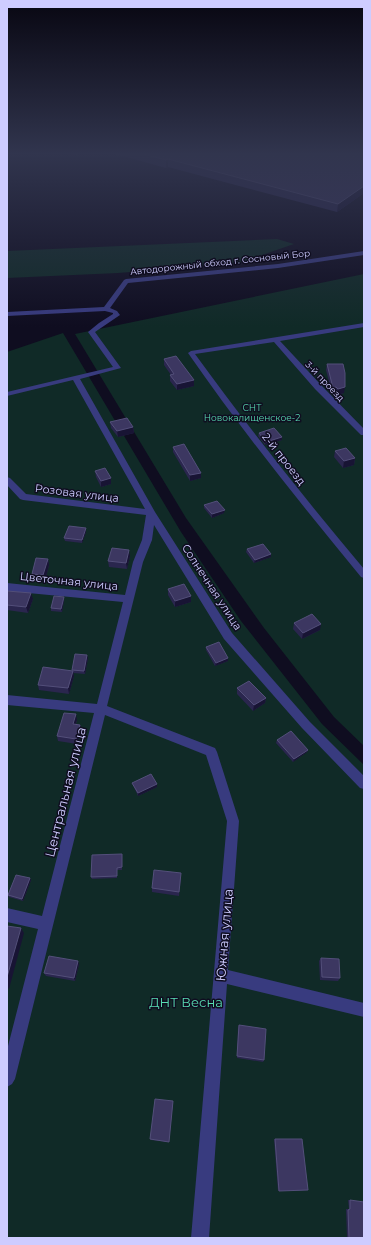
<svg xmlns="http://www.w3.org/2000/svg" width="371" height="1245" viewBox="0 0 371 1245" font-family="Montserrat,sans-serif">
<rect width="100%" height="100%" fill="#0f0d20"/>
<g fill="#102a27">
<path d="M277 239 294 244 239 263 118 273 7 278V251Z"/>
<path d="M364 274V746L334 717 264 628 186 518 75 334Z"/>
<path d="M63 333 181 532 241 621 322 724 364 765V1238H7V352Z"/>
</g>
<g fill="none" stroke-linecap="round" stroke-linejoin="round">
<g fill="#383b7f" fill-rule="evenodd">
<path d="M364 251V255L278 268 128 283 110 308 117 311 120 315 95 332 121 368 80 379 155 512 232 633 310 722 364 776V789L360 788 302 728 224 639 154 525 152 540 143 562 107 706 215 748 217 752 239 821 228 970 364 1003V1017L227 984 209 1238H191L227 821 206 755 105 715 15 1079 12 1084 7 1087V1050L38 929 7 922V908L42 916 94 713 7 705V695L97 704 123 602 7 591V583L125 595 133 562 142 540 146 515 23 500 20 499 7 485V477L10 478 26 494 145 509 73 380 7 396V392L113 367 88 332 99 323 113 314V313L105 311 7 316V312L104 307 124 280 126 279 278 264Z"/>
<path d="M364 323V327L280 341 321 385 364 429V435H361L315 389 274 342 195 354C249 428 305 499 364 569V578L361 577C301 504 242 431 188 353L191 351Z"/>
</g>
</g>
<g fill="#2a264e">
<path d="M68 153H80L75 155Z"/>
<path d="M112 153H364V193L337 212 168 167 166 168Z"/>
<path d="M164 359 194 386 177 390 170 381V375H171L164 365Z"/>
<path d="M327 364 344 393 337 395 335 393 332 394 326 370Z"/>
<path d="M110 422 133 427 134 433 118 437 111 428Z"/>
<path d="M259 433 282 440 265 445 258 436Z"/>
<path d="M173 447 201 473V478L190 481 173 452Z"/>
<path d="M335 451 355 458 354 465 343 468 334 457Z"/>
<path d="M95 471 111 484 101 487 96 477Z"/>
<path d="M204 505 224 513 212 518 204 508Z"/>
<path d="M86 528V532L82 543 65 541 64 538Z"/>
<path d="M247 549 271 557 254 563 246 552Z"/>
<path d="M130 556 127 569 109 567 108 561Z"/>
<path d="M48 559 49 565 45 581 33 580 32 574Z"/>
<path d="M168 589 191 602 175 607 168 595Z"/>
<path d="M7 591 33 599 28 613 7 610Z"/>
<path d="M64 600 62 612 51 611V608Z"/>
<path d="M294 623 320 630 302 639 293 629Z"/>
<path d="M206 647 228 658V661L215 666 206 650Z"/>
<path d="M88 658 85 674 73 673 74 676 69 694 39 690 38 685 72 671V670Z"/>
<path d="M237 688 266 698 265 703 253 711 237 694Z"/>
<path d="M77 720 76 724 80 725 82 730 77 744 58 741 57 736Z"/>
<path d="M277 740 308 750 307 752 293 762 276 743Z"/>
<path d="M132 783 157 784V787L138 796 133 785Z"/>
<path d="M122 854V870H117V878L92 879 91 877Z"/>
<path d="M181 877 179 896 152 892V888Z"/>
<path d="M31 880 23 901 9 897 8 895Z"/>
<path d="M321 958 340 978 338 981 320 980 319 961Z"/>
<path d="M79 964 75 981 46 976 44 973Z"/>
<path d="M239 1025 264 1060 263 1062 237 1058 238 1028Z"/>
<path d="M173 1103 169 1142 151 1140 150 1139Z"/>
<path d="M274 1139H275L308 1190 278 1191Z"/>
<path d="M348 1200 364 1202V1238H347L346 1209H349Z"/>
</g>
<g fill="#181434">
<path d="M168 159V167L166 168V160Z"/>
<path d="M364 186V193L337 212 338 204Z"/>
<path d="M194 380V386L177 390V384Z"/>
<path d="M336 387 335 393 332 394 333 388Z"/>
<path d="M345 387 344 393 337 395 338 389Z"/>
<path d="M133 427 134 433 118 437 117 431Z"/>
<path d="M282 437V440L265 445 266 442Z"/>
<path d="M355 458 354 465 343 468 344 461Z"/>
<path d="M201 473V478L190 481V475Z"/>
<path d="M111 478V484L101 487V481Z"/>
<path d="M225 510 224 513 212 518V514Z"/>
<path d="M86 528V532L82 543V540Z"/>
<path d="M129 550 130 556 127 569 126 563Z"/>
<path d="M271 554V557L254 563 255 560Z"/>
<path d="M48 559 49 565 45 581 43 575Z"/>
<path d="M31 593 33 599 28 613 26 607Z"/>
<path d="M191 596V602L175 607V601Z"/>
<path d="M64 597V600L62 612 61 609Z"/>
<path d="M321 624 320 630 302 639 303 633Z"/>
<path d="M87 655 88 658 85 674 84 671Z"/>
<path d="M228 658V661L215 666 216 663Z"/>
<path d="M73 671 74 676 69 694 68 688Z"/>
<path d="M266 698 265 703 253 711 254 705Z"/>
<path d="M76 714 77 720 74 729 73 724Z"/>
<path d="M80 725 82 730 77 744 76 739Z"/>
<path d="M308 750 307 752 293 762 294 759Z"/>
<path d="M157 784V787L138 796V793Z"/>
<path d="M30 878 31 880 23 901 22 899Z"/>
<path d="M21 928 24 933 9 989 7 987V977Z"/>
<path d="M78 961 79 964 75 981 74 978Z"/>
</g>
<g fill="#3c3761" stroke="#534f7a">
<path d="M140 153H364V186L338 204 168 159 166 160Z"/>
<path d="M176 356 194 380 177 384 170 375 174 374 164 359Z"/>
<path d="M327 364H343L345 373V387L338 389 336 387 333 388Z"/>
<path d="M127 418 133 427 117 431 110 422Z"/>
<path d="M274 428 282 437 266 442 259 433Z"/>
<path d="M184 444 201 473 190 475 173 447Z"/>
<path d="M346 448 355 458 344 461 335 451Z"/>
<path d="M105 468 111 478 101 481 95 471Z"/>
<path d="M217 501 225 510 212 514 204 505Z"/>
<path d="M69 526 86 528 82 540 64 538Z"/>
<path d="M263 544 271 554 255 560 247 549Z"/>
<path d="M112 548 129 550 126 563 108 561Z"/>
<path d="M36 558 48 559 43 575 32 574Z"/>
<path d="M184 584 191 596 175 601 168 589Z"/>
<path d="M7 591 31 593 26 607 7 605Z"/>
<path d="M54 596 64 597 61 609 51 608Z"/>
<path d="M312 614 321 624 303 633 294 623Z"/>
<path d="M219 642 228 658 216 663 206 647Z"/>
<path d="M75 654 87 655 84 671 72 670Z"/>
<path d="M43 667 73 671 68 688 38 685Z"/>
<path d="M249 681 266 698 254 705 237 688Z"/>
<path d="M64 713 76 714 73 724 80 725 76 739 57 736Z"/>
<path d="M291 731 308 750 294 759 277 740Z"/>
<path d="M151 774 157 784 138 793 132 783Z"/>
<path d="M122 854V867L117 868V876L91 877 92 855Z"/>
<path d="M154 870 181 873 179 892 152 888Z"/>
<path d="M16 875 30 878 22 899 8 895Z"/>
<path d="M7 926 21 928 7 977Z"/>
<path d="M49 956 78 961 74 978 44 973Z"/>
<path d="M321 958 339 959 340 978 322 977Z"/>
<path d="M239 1025 266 1029 264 1060 237 1056Z"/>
<path d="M155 1099 173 1101 169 1142 150 1139Z"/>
<path d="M275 1139H302L308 1190 279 1191Z"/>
<path d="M350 1200 364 1202V1238H349L348 1210 350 1209Z"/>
</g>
<linearGradient id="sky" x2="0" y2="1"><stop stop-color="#080712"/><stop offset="0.47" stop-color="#31354e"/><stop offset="1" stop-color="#31354e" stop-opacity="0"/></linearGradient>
<rect width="371" height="327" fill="url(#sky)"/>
<g text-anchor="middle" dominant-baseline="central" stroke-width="3" stroke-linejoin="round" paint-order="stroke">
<g font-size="9" fill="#ceccff" stroke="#0f0d20">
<text transform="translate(220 262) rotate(-6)">Автодорожный обход г. Сосновый Бор</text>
<text transform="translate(325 381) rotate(46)">3-й проезд</text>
</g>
<g font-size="9" fill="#59deb3" stroke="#0f0d20">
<text x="252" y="407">СНТ<tspan x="252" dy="10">Новокалищенское-2</tspan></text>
</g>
<g font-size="11" fill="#ceccff" stroke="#0f0d20">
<text transform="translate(284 459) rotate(52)">2-й проезд</text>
<text transform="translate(77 493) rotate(7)">Розовая улица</text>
<text transform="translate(69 581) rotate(6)">Цветочная улица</text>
<text transform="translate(212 587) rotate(57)">Солнечная улица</text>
</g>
<g font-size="13" fill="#ceccff" stroke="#0f0d20">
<text transform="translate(65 792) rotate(-76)">Центральная улица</text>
<text transform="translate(224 935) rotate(-85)">Южная улица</text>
</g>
<g font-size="13" fill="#59deb3" stroke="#0f0d20">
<text x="186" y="1002">ДНТ Весна</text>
</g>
</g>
<rect width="371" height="1245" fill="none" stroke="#ceccff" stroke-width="16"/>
</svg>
